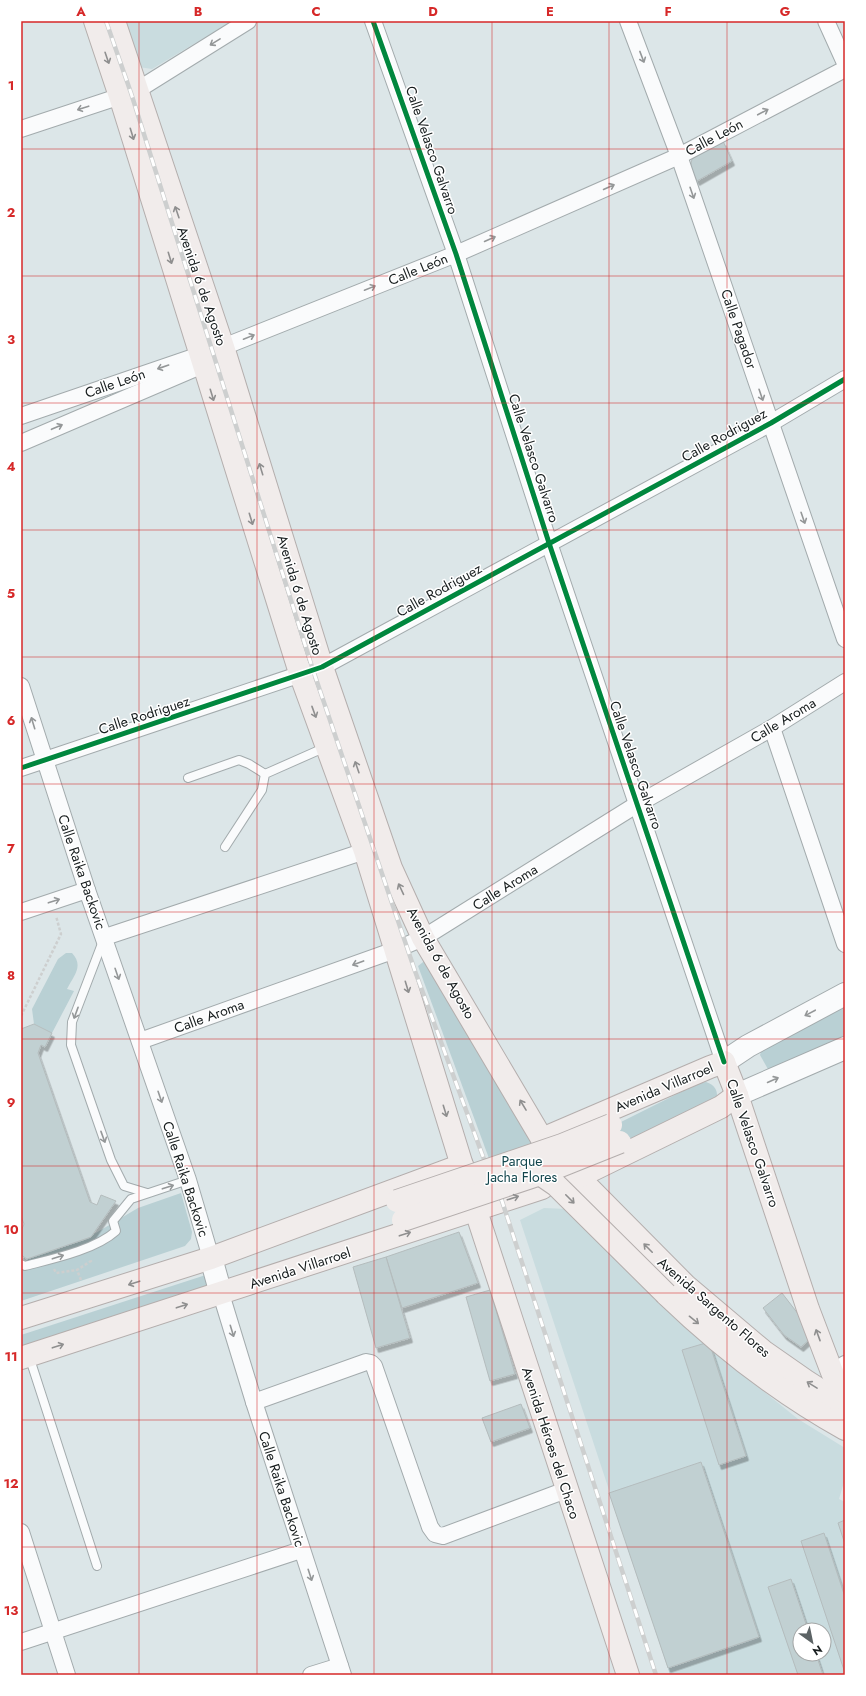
<svg xmlns="http://www.w3.org/2000/svg" width="866" height="1696" viewBox="0 0 866 1696" font-family="Jost,sans-serif">
<defs>
<filter id="shadow"><feDropShadow dx="2.5" dy="4.5" stdDeviation="0" flood-color="#0004"/></filter>
</defs>
<rect width="100%" height="100%" fill="#dce6e8"/>
<g fill="#c9dcdf" fill-rule="evenodd">
<path d="M124 21H232L152 69 139 67Z"/>
<path d="M544 1208 568 1209 635 1280 711 1349 798 1419 845 1448V1479L839 1499 845 1502V1675H670L520 1220ZM800 1630H824V1654H800Z"/>
</g>
<g fill="#b9d0d4">
<path d="M66 953H72C84 966 74 975 67 989L74 991 52 1033 34 1024 32 1009 58 959Z"/>
<path d="M427 959 536 1143 494 1172 418 966Z"/>
<path d="M845 1001V1040L769 1071 760 1055 763 1045Z"/>
<path d="M706 1082C715 1085 719 1091 716 1101L587 1165 573 1146 697 1084Z"/>
<path d="M181 1193 192 1232 191 1239 185 1246 21 1301V1266H25L27 1259 84 1240 138 1208Z"/>
<path d="M218 1271 223 1285 21 1351V1335Z"/>
</g>
<g fill="#c1d0d2" stroke="#b4bcbd" filter="url(#shadow)">
<path d="M723 141 732 161 697 181 690 168 692 159Z"/>
<path d="M34 1024 52 1033 45 1047 41 1045 38 1053 90 1202 97 1205 101 1195 116 1201 91 1237 27 1259 21 1255V1231L24 1224 21 1216V1029Z"/>
<path d="M459 1232 478 1283 402 1308 386 1257Z"/>
<path d="M386 1257 410 1338 376 1348 353 1267Z"/>
<path d="M490 1290 515 1374 490 1381 466 1297Z"/>
<path d="M782 1293 802 1319 810 1339 801 1347 784 1335 763 1308Z"/>
<path d="M709 1342 746 1456 719 1465 682 1350Z"/>
<path d="M521 1404 530 1428 491 1442 482 1418Z"/>
<path d="M701 1462 759 1637 668 1668 609 1493Z"/>
<path d="M845 1520V1544L838 1523Z"/>
<path d="M824 1533 845 1597V1673L801 1541Z"/>
<path d="M791 1579 808 1630H800V1654H816L823 1675H798L768 1587Z"/>
</g>
<g fill="none" stroke-linecap="round" stroke-linejoin="round">
<g stroke="#a3abad" stroke-width="10">
<g id="service">
<path d="M188 778 239 760 249 764 265 774"/>
<path d="M225 847 262 790 265 774 326 747"/>
<path d="M103 941 72 1022 71 1045 111 1160 124 1186 147 1193"/>
<path d="M21 1264 25 1266C52 1259 95 1250 116 1231L113 1221 131 1199 188 1180"/>
<path d="M29 1356 97 1566"/>
</g>
</g>
<g stroke="#a3abad" stroke-width="18">
<g id="minor">
<path d="M373 21 456 254 549 543 724 1062"/>
<path d="M628 21 679 156 845 639"/>
<path d="M826 21 845 63"/>
<path d="M21 129 136 91 248 21"/>
<path d="M21 416 223 347 456 254 679 156 845 69"/>
<path d="M21 443 203 365"/>
<path d="M21 686 87 890 188 1180 211 1258"/>
<path d="M772 728 845 944"/>
<path d="M21 768 322 667 771 423 845 379"/>
<path d="M21 912 87 890"/>
<path d="M105 937 365 851"/>
<path d="M140 1041 395 950 423 938 636 805 772 728 845 682"/>
<path d="M221 1294 254 1402 343 1675"/>
<path d="M832 1372 845 1364"/>
<path d="M254 1402 366 1362 371 1363 374 1366 430 1527 435 1534 443 1536 566 1490"/>
<path d="M21 1532 67 1675"/>
<path d="M21 1642 301 1550"/>
<path d="M311 1675 340 1666"/>
</g>
</g>
<g stroke="#a3abad" stroke-width="24">
<g id="secondary">
<path d="M724 1062 748 1046 845 994"/>
<path d="M737 1095 845 1048"/>
<path d="M211 1258 221 1294"/>
</g>
</g>
<g stroke="#b4aead" stroke-width="24">
<g id="primary">
<path d="M95 21 120 96 301 676 365 851 476 1211 628 1675"/>
<path d="M114 21 223 347 322 667 391 868 423 938 542 1139 578 1177 686 1286 763 1351 806 1381 845 1406"/>
<path d="M724 1062 737 1095 808 1309 832 1372 845 1400"/>
<path d="M542 1139 710 1067 724 1062"/>
<path d="M578 1177 721 1107 737 1095"/>
<path d="M666 1294C719 1345 780 1393 845 1429"/>
<path d="M21 1318 211 1258 462 1165"/>
<path d="M21 1358 542 1188 559 1175 562 1169"/>
</g>
</g>
<g stroke="#cdcfcf" stroke-width="2.5" stroke-dasharray="3 2" stroke-linecap="butt">
<path d="M21 1016 61 934 56 916"/>
<path d="M54 1269 56 1273 77 1270"/>
<path d="M81 1280 77 1270 91 1261 90 1259"/>
</g>
<use href="#service" stroke="#fafbfc" stroke-width="8"/>
<use href="#minor" stroke="#fafbfc" stroke-width="16"/>
<use href="#secondary" stroke="#fafbfc" stroke-width="22"/>
<use href="#primary" stroke="#f1eceb" stroke-width="22"/>
<g stroke="#cdcfcf" stroke-width="4.5">
<path id="rail" d="M106 21 131 93 313 670 415 971 485 1162 502 1201 656 1675"/>
</g>
<use href="#rail" stroke="#fff" stroke-width="3" stroke-dasharray="9" stroke-linecap="butt"/>
<g stroke="#b4aead" stroke-width="24" stroke-linecap="butt">
<g id="primary-bridge">
<path d="M540 1174 556 1185 666 1294"/>
<path d="M397 1201 562 1145 611 1125"/>
<path d="M403 1220 540 1174 620 1142"/>
</g>
</g>
<use href="#primary-bridge" stroke="#f1eceb" stroke-width="22"/>
<g stroke="#fff" stroke-width="8">
<g id="cycleway">
<path d="M373 21 456 254 549 543 724 1062"/>
<path d="M21 768 322 667 771 423 845 379"/>
</g>
</g>
<use href="#cycleway" stroke="#00873e" stroke-width="5"/>
</g>
<defs><path id="oneway-shaft" d="M-6 0H5M1.5-3L5.5 0L1.5 3" fill="none" stroke-width="1.6" stroke-linecap="round" stroke-linejoin="round"/></defs>
<g stroke="#949798">
<use href="#oneway-shaft" transform="translate(215 42) rotate(148)"/>
<use href="#oneway-shaft" transform="translate(642 57) rotate(69)"/>
<use href="#oneway-shaft" transform="translate(83 108) rotate(162)"/>
<use href="#oneway-shaft" transform="translate(763 112) rotate(-28)"/>
<use href="#oneway-shaft" transform="translate(609 187) rotate(-24)"/>
<use href="#oneway-shaft" transform="translate(692 193) rotate(71)"/>
<use href="#oneway-shaft" transform="translate(490 239) rotate(-24)"/>
<use href="#oneway-shaft" transform="translate(370 288) rotate(-22)"/>
<use href="#oneway-shaft" transform="translate(249 337) rotate(-22)"/>
<use href="#oneway-shaft" transform="translate(163 367) rotate(161)"/>
<use href="#oneway-shaft" transform="translate(761 395) rotate(71)"/>
<use href="#oneway-shaft" transform="translate(57 427) rotate(-23)"/>
<use href="#oneway-shaft" transform="translate(803 518) rotate(71)"/>
<use href="#oneway-shaft" transform="translate(33 723) rotate(-107)"/>
<use href="#oneway-shaft" transform="translate(54 901) rotate(-18)"/>
<use href="#oneway-shaft" transform="translate(358 963) rotate(160)"/>
<use href="#oneway-shaft" transform="translate(117 974) rotate(71)"/>
<use href="#oneway-shaft" transform="translate(76 1013) rotate(110)"/>
<use href="#oneway-shaft" transform="translate(810 1013) rotate(152)"/>
<use href="#oneway-shaft" transform="translate(773 1080) rotate(-24)"/>
<use href="#oneway-shaft" transform="translate(160 1097) rotate(71)"/>
<use href="#oneway-shaft" transform="translate(103 1137) rotate(70)"/>
<use href="#oneway-shaft" transform="translate(168 1187) rotate(-18)"/>
<use href="#oneway-shaft" transform="translate(58 1257) rotate(-18)"/>
<use href="#oneway-shaft" transform="translate(232 1331) rotate(73)"/>
<use href="#oneway-shaft" transform="translate(310 1575) rotate(72)"/>
</g>
<g stroke="#8f8f8f">
<use href="#oneway-shaft" transform="translate(107 58) rotate(71)"/>
<use href="#oneway-shaft" transform="translate(132 134) rotate(73)"/>
<use href="#oneway-shaft" transform="translate(177 212) rotate(-109)"/>
<use href="#oneway-shaft" transform="translate(170 258) rotate(73)"/>
<use href="#oneway-shaft" transform="translate(212 395) rotate(73)"/>
<use href="#oneway-shaft" transform="translate(261 469) rotate(-107)"/>
<use href="#oneway-shaft" transform="translate(251 519) rotate(73)"/>
<use href="#oneway-shaft" transform="translate(314 712) rotate(70)"/>
<use href="#oneway-shaft" transform="translate(357 767) rotate(-109)"/>
<use href="#oneway-shaft" transform="translate(401 889) rotate(-115)"/>
<use href="#oneway-shaft" transform="translate(407 987) rotate(73)"/>
<use href="#oneway-shaft" transform="translate(523 1105) rotate(-121)"/>
<use href="#oneway-shaft" transform="translate(445 1111) rotate(73)"/>
<use href="#oneway-shaft" transform="translate(513 1198) rotate(-18)"/>
<use href="#oneway-shaft" transform="translate(570 1199) rotate(45)"/>
<use href="#oneway-shaft" transform="translate(405 1234) rotate(-18)"/>
<use href="#oneway-shaft" transform="translate(648 1248) rotate(-135)"/>
<use href="#oneway-shaft" transform="translate(134 1283) rotate(162)"/>
<use href="#oneway-shaft" transform="translate(182 1306) rotate(-18)"/>
<use href="#oneway-shaft" transform="translate(694 1320) rotate(39)"/>
<use href="#oneway-shaft" transform="translate(818 1335) rotate(-110)"/>
<use href="#oneway-shaft" transform="translate(58 1346) rotate(-18)"/>
<use href="#oneway-shaft" transform="translate(812 1385) rotate(-148)"/>
</g>
<path fill="none" stroke="#d62828" stroke-width="1" stroke-opacity="0.55" d="M139 21V1675M257 21V1675M374 21V1675M492 21V1675M609 21V1675M727 21V1675M21 149H845M21 276H845M21 403H845M21 530H845M21 657H845M21 784H845M21 912H845M21 1039H845M21 1166H845M21 1293H845M21 1420H845M21 1547H845"/>
<g text-anchor="middle" dominant-baseline="central" stroke-width="3" stroke-linejoin="round" paint-order="stroke">
<g font-size="14" fill="#171d1e" stroke="#fff">
<text transform="translate(714 137) rotate(-28)">Calle León</text>
<text transform="translate(432 150) rotate(71)">Calle Velasco Galvarro</text>
<text transform="translate(418 269) rotate(-22)">Calle León</text>
<text transform="translate(202 286) rotate(71)">Avenida 6 de Agosto</text>
<text transform="translate(739 329) rotate(71)">Calle Pagador</text>
<text transform="translate(115 383) rotate(-19)">Calle León</text>
<text transform="translate(724 435) rotate(-29)">Calle Rodriguez</text>
<text transform="translate(534 458) rotate(72)">Calle Velasco Galvarro</text>
<text transform="translate(439 590) rotate(-29)">Calle Rodriguez</text>
<text transform="translate(300 595) rotate(73)">Avenida 6 de Agosto</text>
<text transform="translate(144 715) rotate(-18)">Calle Rodriguez</text>
<text transform="translate(783 720) rotate(-31)">Calle Aroma</text>
<text transform="translate(636 765) rotate(71)">Calle Velasco Galvarro</text>
<text transform="translate(82 872) rotate(71)">Calle Raika Backovic</text>
<text transform="translate(505 887) rotate(-32)">Calle Aroma</text>
<text transform="translate(441 963) rotate(61)">Avenida 6 de Agosto</text>
<text transform="translate(209 1016) rotate(-20)">Calle Aroma</text>
<text transform="translate(664 1087) rotate(-23)">Avenida Villarroel</text>
<text transform="translate(753 1143) rotate(71)">Calle Velasco Galvarro</text>
<text transform="translate(186 1179) rotate(72)">Calle Raika Backovic</text>
<text transform="translate(300 1268) rotate(-18)">Avenida Villarroel</text>
<text transform="translate(714 1307) rotate(41)">Avenida Sargento Flores</text>
<text transform="translate(551 1443) rotate(72)">Avenida Héroes del Chaco</text>
<text transform="translate(282 1489) rotate(72)">Calle Raika Backovic</text>
</g>
<g font-size="14" fill="#12454c" stroke="#fff">
<text x="522" y="1161">Parque<tspan x="522" dy="16">Jacha Flores</tspan></text>
</g>
</g>
<rect width="866" height="1696" fill="none" stroke="#ffffff" stroke-width="44"/>
<g transform="translate(812 1642) rotate(147)"><circle r="19" fill="#ffffff" stroke="#a2a5a5"/>
<path d="M0-3L7 15L0 10L-7 15Z" fill="#5c6365"/>
<text y="-6" font-size="11" font-weight="bold" text-anchor="middle" fill="#171d1e">N</text>
</g>
<rect x="22" y="22" width="822" height="1652" fill="none" stroke="#d62828" stroke-width="1.5"/>
<g font-size="13" text-anchor="middle" font-weight="bold" fill="#d62828">
<text x="81" y="16">A</text>
<text x="198" y="16">B</text>
<text x="316" y="16">C</text>
<text x="433" y="16">D</text>
<text x="550" y="16">E</text>
<text x="668" y="16">F</text>
<text x="785" y="16">G</text>
<text x="11" y="90">1</text>
<text x="11" y="217">2</text>
<text x="11" y="344">3</text>
<text x="11" y="471">4</text>
<text x="11" y="598">5</text>
<text x="11" y="725">6</text>
<text x="11" y="853">7</text>
<text x="11" y="980">8</text>
<text x="11" y="1107">9</text>
<text x="11" y="1234">10</text>
<text x="11" y="1361">11</text>
<text x="11" y="1488">12</text>
<text x="11" y="1615">13</text>
</g>
</svg>
